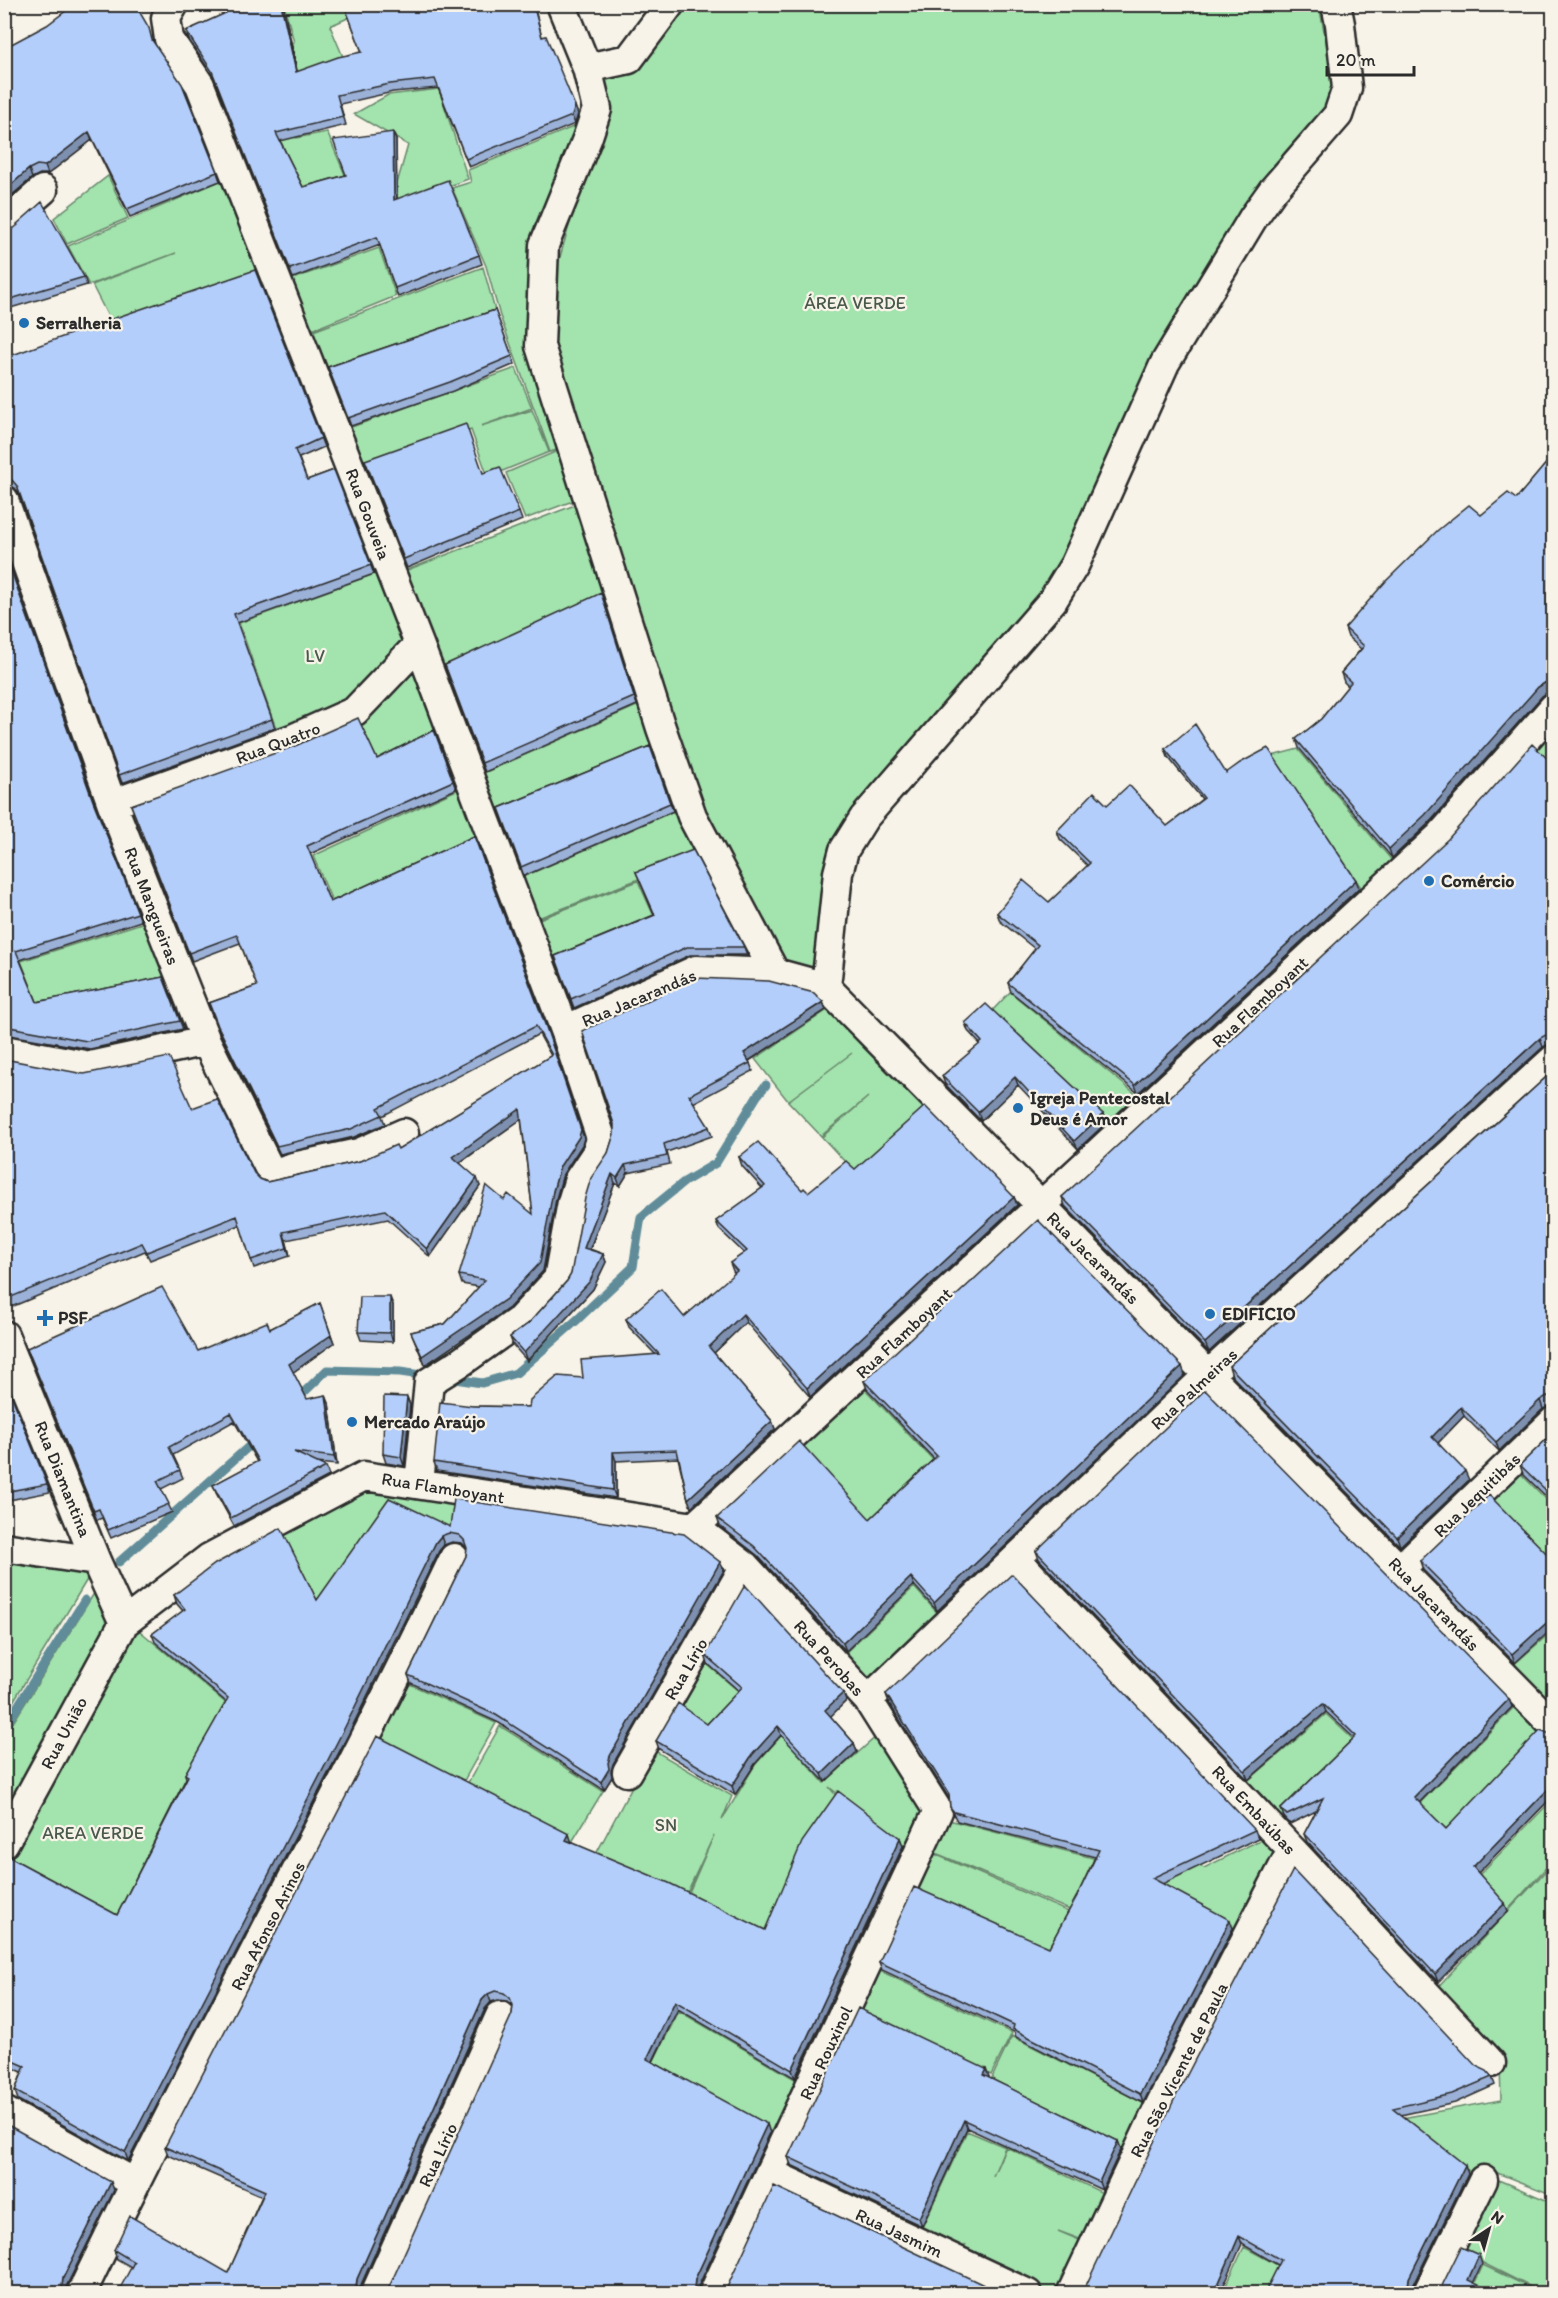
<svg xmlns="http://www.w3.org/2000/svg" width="1558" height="2298" font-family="Itim,sans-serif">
<rect width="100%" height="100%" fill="#f7f3e8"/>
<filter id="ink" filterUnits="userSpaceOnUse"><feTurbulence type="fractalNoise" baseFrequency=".0167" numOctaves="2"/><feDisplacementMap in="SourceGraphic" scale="12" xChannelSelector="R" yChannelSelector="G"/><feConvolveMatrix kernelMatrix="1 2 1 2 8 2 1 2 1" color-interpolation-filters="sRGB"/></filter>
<g filter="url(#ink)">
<path fill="#a3e3ad" stroke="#67876c" stroke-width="1.5" d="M284 5H377L330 26 344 59 280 84 264 53 294 42Z
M683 5H1319L1335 88 1063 569 973 678 895 759 837 852 820 979 778 962 707 832 555 348 558 264 583 177 597 76Z
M439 89 468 179 390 208 408 145 354 114 388 95Z
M284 114 296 138 327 132 348 182 295 195 292 166 271 120Z
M590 120 530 242 529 342 560 449 550 452 500 316 486 266 452 188 471 182 468 170Z
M108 176 128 218 67 244 54 218Z
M227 178 265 275 113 326 92 285 176 253 89 285 68 246Z
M379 248 396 296 307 332 287 281Z
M483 267 496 314 325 376 308 333Z
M516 368 532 408 481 426 532 410 549 452 488 477 471 430 361 468 346 429Z
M562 449 578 499 525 519 506 473Z
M580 503 609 596 442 673 402 572Z
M380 572 407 642 350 703 278 734 239 623Z
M416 662 443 734 381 767 359 721Z
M646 702 659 751 495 817 479 775Z
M1553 722V769L1532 747Z
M1298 749 1395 864 1364 892 1272 756Z
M463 787 482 840 334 906 313 856Z
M679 809 701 855 533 920 518 879Z
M638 881 657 923 551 967 534 921Z
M148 921 172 982 40 1009 21 961Z
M1010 992 1142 1099 1112 1126 990 1013Z
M832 1007 932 1109 858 1176 822 1137 868 1097 821 1136 788 1101 852 1053 788 1101 755 1059Z
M863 1387 938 1465 873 1526 799 1444Z
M1517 1470 1553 1506V1564L1488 1497Z
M367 1486 455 1501 451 1545 466 1548 463 1556 434 1542 320 1606 282 1531Z
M5 1559 91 1573 5 1715Z
M98 1587 112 1622 9 1812 5 1809 4 1737Z
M914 1587 941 1617 868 1687 841 1657Z
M134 1626 228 1705 119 1922 6 1861Z
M1552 1631 1554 1633 1553 1712 1510 1668Z
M702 1660 744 1696 709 1731 675 1707Z
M403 1681 496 1723 461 1786 375 1740Z
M1518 1703 1546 1733 1446 1838 1418 1805Z
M1326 1714 1358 1744 1278 1821 1243 1785Z
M500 1726 603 1791 572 1842 465 1788Z
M782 1735 824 1783 878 1735 927 1812 909 1850 829 1787 839 1799 766 1936 687 1897 714 1835 685 1897 595 1856 652 1749 732 1796 722 1820 755 1765Z
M1553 1799V1860L1508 1910 1479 1875Z
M945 1819 1093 1858 1096 1868 1072 1911 931 1851Z
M1110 1830 1204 1868 1266 1837 1280 1852 1239 1931 1098 1856Z
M930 1852 1071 1913 1049 1952 911 1892Z
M1553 1863V2195L1495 2172 1476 2177 1402 2118 1501 2100 1500 2065 1433 1992Z
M876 1969 1012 2033 991 2075 856 2012Z
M679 2011 800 2082 775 2134 651 2066Z
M1012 2036 1149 2106 1127 2152 989 2084Z
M967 2131 1005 2147 993 2176 1006 2147 1107 2195 1085 2241 1058 2231 1084 2242 1060 2293H1052L963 2252 966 2244 962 2252 920 2232Z
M1489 2176 1553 2203V2293H1543L1453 2248Z
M1244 2247 1281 2267 1268 2293 1222 2294Z
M1483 2265 1541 2293H1485L1473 2287Z"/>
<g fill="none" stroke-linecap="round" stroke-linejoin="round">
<path stroke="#608c99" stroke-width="9" d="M448 1378 482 1383 516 1373 578 1319 633 1267 641 1217 684 1182 716 1163 757 1096 766 1085
M296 1400 327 1370 400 1372 428 1376
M119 1562 256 1440
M4 1728 85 1600"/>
<defs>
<path id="minor" d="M174 4 166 18 169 39 200 85 419 644 565 1030 601 1138 597 1152 579 1179 572 1202 558 1279 520 1320 461 1362 429 1382 419 1484
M561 4 587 68 597 109 587 139 544 245 540 346 661 728 692 816 775 973
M587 68 629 59 670 4
M4 224 43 190
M4 500 112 804 206 1041 272 1174 293 1167 359 1153 404 1133
M112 804 292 739 355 711 419 644
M826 987 838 873 844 850 864 818 1053 600 1075 564 1165 363 1253 218 1273 190 1338 115 1347 88 1340 24 1336 4
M565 1030 696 970 775 973 826 987 1554 1726
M4 1050 90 1066 206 1041
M4 1335 96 1561 124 1623
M694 1527 745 1566 868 1700 938 1811 713 2294
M4 1547 96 1561
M1016 1559 1292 1850 1491 2063
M1400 1569 1554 1421
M868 1700 1208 1375 1554 1059
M627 1772 745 1566
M4 1843 124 1623 209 1558 364 1476 694 1527 1440 836 1554 707
M4 2111 135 2183
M770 2173 1028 2294
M81 2294C200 2046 336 1806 454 1558
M375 2294 500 2016
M1071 2294 1161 2103 1292 1850
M1427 2294 1483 2180"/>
</defs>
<use href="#minor" stroke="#2b2b2b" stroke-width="33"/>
<use href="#minor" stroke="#f7f3e8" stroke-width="28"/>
</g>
<path fill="#9bb1d8" stroke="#2b2b2b" stroke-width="1.5" d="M218 4H283L297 72 362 52 344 4H534L542 37 578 114 575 124 469 167 438 88 393 92 340 104 346 125 280 141 303 187 346 175 393 132 396 140 397 199 479 255 482 264 398 297 380 245 293 278 215 79 189 40 186 31 224 14Z
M153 42 217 172 220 181 130 217 92 140 48 174H40L32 178 4 202V48Z
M17 224 84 277 87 285 4 310V236L18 226Z
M255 270 324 447 299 458 307 480 334 470 374 574 237 623 275 728 122 783 19 494 15 488 9 485 4 473Z
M495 310 515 364 453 391 351 426 328 367Z
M1554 454V691H1549L1542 696 1428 824 1392 858 1299 748 1296 739 1321 719 1348 686 1344 682 1341 673 1361 649 1348 637 1345 628 1481 515 1516 499Z
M365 460 483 473 519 512 522 520 407 568Z
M4 551 94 803 141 921 20 960 37 1002 163 977 183 1029 90 1049 4 1034Z
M604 601 637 705 485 772 445 665Z
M434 730 456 789 310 854 330 902 474 836 549 1036 584 1138 582 1145 563 1174 556 1199 543 1271 509 1308 425 1365 411 1332 445 1324 479 1287 462 1284 459 1275 504 1200 533 1214 521 1119 460 1163 480 1186 430 1257 388 1219 286 1240 290 1256 254 1268 240 1225 150 1260 145 1251 4 1310V1059L192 1108 260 1179 267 1182 360 1161 398 1149 551 1056 539 1034 382 1116 385 1124 354 1137 280 1154 221 1034 209 1003 257 986 240 943 192 961 131 805 377 759Z
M650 746 673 811 524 876 499 808Z
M1165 749 1226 773 1359 888 1138 1093 1011 992 1008 983 1035 949 1000 921 997 913 1049 902 1088 866 1060 839 1057 831 1107 805 1167 826 1202 799 1168 757Z
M1554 765V1043H1551L1543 1047 1209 1352 1065 1206 1062 1197Z
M636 872 744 947 747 955H690L574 1008 555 956 654 915Z
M823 1002 826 1010 749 1061 753 1071 693 1103 709 1127 712 1136 667 1152 670 1164 628 1173 620 1186 615 1183 590 1249 603 1254 606 1262 593 1289 527 1361 513 1345 510 1337 529 1323 567 1281 571 1274 614 1134Z
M965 1023 1103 1114 1106 1123 1078 1149 1018 1085 981 1121 945 1084 942 1076 980 1044 968 1031Z
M1554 1070V1405H1551L1543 1409 1499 1451 1464 1416 1438 1443 1469 1480 1400 1546 1232 1376 1229 1366Z
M739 1157 802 1190 808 1192 855 1169 1014 1197 1017 1205 810 1397 746 1322 714 1353 772 1421 775 1429 691 1507 688 1499 678 1458 616 1461V1498L437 1471 434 1462 473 1406 529 1407 655 1354 629 1327 626 1319 684 1317 735 1274 733 1271 730 1263 744 1253 719 1229 716 1221 762 1188 742 1166Z
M320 1303 334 1343 293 1372 307 1399 329 1403 337 1465 316 1463 326 1467 329 1476 234 1526 216 1493 213 1485 257 1462 234 1421 173 1455 183 1478 161 1489 172 1512 111 1538 102 1518 97 1520 30 1356 198 1351 270 1329Z
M393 1305V1342L361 1340 358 1332Z
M1185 1375 937 1611 914 1585 846 1651 757 1555 720 1526 717 1518 870 1519 934 1459 867 1389 864 1381Z
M4 1394 47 1484 50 1492 4 1501Z
M407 1397 410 1405 404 1466 386 1463 383 1454Z
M1554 1432V1504L1523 1474 1520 1465Z
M450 1527 724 1570 613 1764 611 1771 612 1777 604 1790 499 1723 411 1683 408 1675 466 1556 467 1548 462 1543 452 1542 444 1545 439 1551 348 1735 128 2161 18 2100 15 2091 22 2072 4 2064V1854L117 1915 186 1778 185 1774 226 1702 155 1642 152 1634 183 1611 177 1604 174 1595 317 1600Z
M1036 1551 1509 1699 1512 1707 1419 1803 1446 1829 1554 1735V1795L1478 1873 1508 1911 1438 1982 1307 1842 1304 1834 1316 1811 1290 1824 1284 1817 1281 1809 1354 1738 1326 1712 1248 1780 1039 1559Z
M1420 1561H1554L1515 1663 1423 1570Z
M705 1655 843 1693 846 1701 830 1716 854 1743 857 1752 825 1782 781 1735 755 1764 735 1795 659 1749 656 1741 707 1724 739 1691 708 1664Z
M886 1694 1255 1830 1258 1838 1162 1884 1233 1928 1143 2103 1016 2037 1014 2032 882 1970 879 1962 1049 1947 1077 1896 1095 1857 957 1821 950 1807 949 1798 889 1703Z
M900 1838 903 1846 795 2078 678 2009 653 2062 770 2133 698 2287 512 2014 513 2006 507 2001 498 2000 491 2002 485 2009 360 2287 131 2267 117 2259 114 2250 228 2273 262 2196 168 2155 165 2147 571 1842 765 1930Z
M1476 2066 1492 2077 1495 2085 1455 2103 1401 2115 1468 2173 1412 2287 1278 2265 1242 2244 1173 2102Z
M989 2077V2078L1118 2141 1121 2149 1102 2190 967 2128 922 2226 791 2165 788 2157Z"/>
<path fill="#7e90b0" stroke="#2b2b2b" stroke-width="1.5" d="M281 4H283L299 80 296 72Z
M575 106 578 114 575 124 572 116Z
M89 132 92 140 48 174 45 166Z
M393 132 396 140 397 208 394 200Z
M29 169 32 178 4 202V191Z
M1546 682 1549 691 1542 696 1428 824 1392 858 1389 849 1538 687Z
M1356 880 1359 888 1138 1093 1135 1085Z
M823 1002 826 1010 747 1062 744 1053Z
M546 1027 584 1138 582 1145 563 1174 556 1199 543 1271 509 1308 425 1365 422 1356 506 1299 553 1191 560 1166 579 1137Z
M1540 1038 1543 1047 1209 1352 1205 1343Z
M1015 1077 1018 1085 981 1121 978 1112Z
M520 1109 523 1118 456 1165 453 1157Z
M1103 1114 1106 1123 1078 1149 1074 1141Z
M625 1165 628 1173 620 1186 617 1178Z
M612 1174 615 1183 587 1256 584 1248Z
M477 1178 480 1186 430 1257 427 1249Z
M1014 1197 1017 1205 810 1397 807 1388Z
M283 1232 286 1240 290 1256 287 1248Z
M603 1254 606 1262 593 1289 527 1361 524 1353Z
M390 1297 393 1305V1342L390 1333Z
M743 1314 746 1322 712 1355 709 1347Z
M331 1335 334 1343 292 1373 289 1364Z
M1182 1366 1185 1375 937 1611 934 1603Z
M326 1395 329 1403 337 1465 334 1457Z
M407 1397 410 1405 404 1466 401 1457Z
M1540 1400 1543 1409 1499 1451 1496 1442Z
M1461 1407 1464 1416 1435 1446 1432 1437Z
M772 1421 775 1429 691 1507 688 1499Z
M613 1452 616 1461V1498L613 1490Z
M1465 1471 1469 1480 1400 1546 1397 1537Z
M441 1536 444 1545 439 1551 348 1735 128 2161 125 2152 436 1542Z
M720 1562 724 1570 613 1764 611 1771 612 1777 604 1790 601 1782 610 1756Z
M911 1577 914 1585 846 1651 843 1643Z
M1554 1616V1627L1515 1663 1512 1654Z
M843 1693 846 1701 828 1719 825 1710Z
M1509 1699 1512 1707 1417 1805 1414 1797Z
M1323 1704 1326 1712 1248 1780 1245 1771Z
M778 1726 781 1735 755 1764 735 1795 732 1786 752 1755Z
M854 1743 857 1752 825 1782 822 1774Z
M1554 1783V1795L1476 1875 1473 1867Z
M569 1834 572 1843 566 1840Z
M900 1838 903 1846 795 2078 792 2070Z
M1505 1903 1508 1911 1438 1982 1435 1974Z
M1230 1920 1233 1928 1143 2103 1140 2094Z
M488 1994 491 2002 485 2009 360 2287 359 2294H358L356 2287 357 2279 482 2000Z
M675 2001 678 2009 650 2067 647 2059Z
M986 2069 989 2077 986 2084 983 2075Z
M964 2120 967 2128 922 2226 919 2218Z
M767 2124 770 2133 698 2287 697 2294H696L694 2288 695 2279Z
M1118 2141 1121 2149 1102 2190 1099 2182Z
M1465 2165 1468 2173 1412 2287 1411 2294H1410L1408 2287 1409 2278Z
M111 2182 114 2190 66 2287 65 2294H63L62 2286 63 2278Z
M1239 2236 1242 2244 1220 2294H1214Z
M1479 2255 1482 2264 1471 2288 1468 2280Z"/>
<path fill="#b4cefb" stroke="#2b2b2b" stroke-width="1.5" d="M75 4H135L149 28 152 40 182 84 217 172 127 209 89 132 45 166 37 165 29 169 4 191V48L47 25Z
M220 4H281L296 72 338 57 362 52 344 4H533L542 37 546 36 575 106 572 116 466 159 435 79 390 84 337 95 343 117 276 133 303 187 346 175 333 140 393 132 394 200 448 180 479 255 395 288 377 237 290 269 212 71 186 31 226 13Z
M42 202 84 277 4 301V236L18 225 17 224Z
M255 270 321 438 295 450 307 480 334 470 371 565 234 614 272 719 119 775 17 486 12 480 6 476 4 473V358L112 319Z
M495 310 512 356 450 382 348 418 328 367Z
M466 424 483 473 500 467 519 512 404 559 365 460Z
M1554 454V682H1546L1538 687 1425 815 1389 849 1296 739 1321 719 1351 682 1341 673 1364 646 1345 628 1386 581 1438 530 1469 505 1481 515 1508 493 1516 499Z
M4 551 93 801 138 913 16 951 37 1002 163 977 180 1021 87 1041 4 1026Z
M601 593 634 697 482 763 445 665Z
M358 718 377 759 434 730 453 781 307 846 330 902 474 836 546 1027 581 1130 579 1137 560 1166 553 1191 540 1263 506 1299 422 1356 411 1332 445 1324 485 1280 459 1275 486 1185 504 1200 508 1194 533 1214 520 1109 453 1157 477 1178 427 1249 385 1210 283 1232 287 1248 251 1260 237 1216 147 1252 142 1243 4 1300V1059L84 1074 169 1057 192 1108 217 1099 254 1173 260 1179 267 1182 360 1161 396 1145 398 1149 552 1055 536 1026 378 1108 382 1115 351 1129 277 1146 218 1026 209 1003 257 986 237 935 189 953 131 805 295 746Z
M1195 724 1226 773 1240 763 1268 748 1356 880 1135 1085 1008 983 1038 945 997 913 1023 880 1049 902 1090 863 1057 831 1094 792 1107 805 1129 785 1167 826 1204 798 1165 749Z
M1532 744 1554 765V1034H1548L1540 1038 1205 1343 1062 1197 1448 839Z
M650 746 670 803 521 867 499 808Z
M693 850 744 947H687L571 999 555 956 655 915 636 872Z
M696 978 769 981 814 993 823 1002 744 1053 750 1063 689 1095 709 1127 664 1144 667 1156 625 1165 617 1178 612 1174 584 1248 603 1254 590 1281 524 1353 510 1337 529 1323 567 1281 571 1274 585 1198 591 1178 608 1153 614 1134V1124L582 1031Z
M986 1004 1103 1114 1074 1141 1015 1077 978 1112 942 1076 982 1042 965 1023Z
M1554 1070V1396H1547L1540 1400 1496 1442 1461 1407 1432 1437 1465 1471 1397 1537 1229 1366Z
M925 1106 1014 1197 807 1388 743 1314 709 1347 772 1421 688 1499 677 1450 613 1452V1490L434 1462 440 1402 473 1406 529 1407 530 1400 558 1376 583 1378 581 1360 659 1354 626 1319 661 1289 684 1317 737 1271 730 1263 747 1251 716 1221 765 1186 739 1157 758 1142 802 1190 804 1188 808 1192 846 1161 855 1169Z
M1038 1220 1182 1366 934 1603 911 1577 843 1643 754 1546 717 1518 799 1441 870 1519 937 1456 864 1381Z
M162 1287 198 1351 267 1322 270 1329 320 1303 331 1335 289 1364 307 1399 326 1395 334 1457 294 1452 326 1467 231 1518 213 1485 258 1461 231 1413 169 1447 180 1470 157 1481 169 1504 108 1530 99 1509 94 1511 27 1348Z
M360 1297H390V1333L358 1332Z
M1205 1390 1509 1699 1414 1797 1446 1829 1540 1730 1554 1735V1783L1473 1867 1505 1903 1435 1974 1304 1834 1323 1798 1287 1815 1281 1809 1356 1736 1323 1704 1245 1771 1036 1551Z
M10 1392 47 1484 4 1492V1394Z
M384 1396 407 1397 401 1457 383 1454Z
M1554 1432V1498L1520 1465Z
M1489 1495 1554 1561V1616L1512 1654 1420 1561Z
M389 1498 450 1527 454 1499 684 1534 720 1562 610 1756 608 1763 609 1769 601 1782 496 1715 408 1675 466 1556 467 1548 464 1540 459 1535 449 1533 441 1536 436 1542 345 1727 125 2152 15 2091 25 2066 4 2057V1934L5 1933 4 1932V1854L117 1915 188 1776 185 1774 228 1698 152 1634 185 1609 174 1595 215 1564 281 1528 317 1600Z
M1012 1574 1255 1830 1152 1878 1230 1920 1140 2094 1013 2029 1014 2025 879 1962 914 1887 1049 1947 1077 1896 1099 1850 954 1812 950 1807 949 1794 886 1694Z
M745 1585 843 1693 825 1710 854 1743 822 1774 778 1726 752 1755 732 1786 656 1741 678 1703 707 1724 742 1687 705 1655Z
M377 1736 569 1834 566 1840 669 1883 765 1930 802 1842 838 1791 900 1838 792 2070 675 2001 647 2059 767 2124 695 2279 694 2288 696 2294H386L512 2014 513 2005 510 1998 504 1993 495 1991 488 1994 482 2000 357 2279 356 2287 358 2294H117L134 2262 114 2250 130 2216 228 2273 265 2191 165 2147Z
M1293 1870 1476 2066 1487 2071 1492 2077 1452 2094 1393 2108 1465 2165 1409 2278 1408 2287 1410 2294H1264L1281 2260 1239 2236 1214 2294H1082L1173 2102Z
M858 2008 986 2069 983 2075 1118 2141 1099 2182 964 2120 919 2218 788 2157Z
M4 2123 111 2182 63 2278 62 2286 63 2294H4Z
M774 2186 1003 2294H724Z
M1461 2247 1479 2255 1468 2280 1489 2290 1488 2294H1438Z"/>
</g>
<g fill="#1f6fb2" stroke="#f7f3e8" stroke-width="2">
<circle cx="24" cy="323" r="6"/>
<circle cx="1429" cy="881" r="6"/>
<circle cx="1018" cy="1108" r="6"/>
<circle cx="1210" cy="1314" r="6"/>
<path d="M42 1309h6v6h6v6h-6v6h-6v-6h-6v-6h6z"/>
<circle cx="352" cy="1422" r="6"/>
</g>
<g text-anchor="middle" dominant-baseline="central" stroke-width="4.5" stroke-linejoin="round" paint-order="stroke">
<g font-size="18" fill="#49594c" stroke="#f7f3e8">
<text x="855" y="303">ÁREA VERDE</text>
<text x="315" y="656">LV</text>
<text x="666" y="1825">SN</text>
<text x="93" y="1833">AREA VERDE</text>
</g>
<g font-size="18" font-weight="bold" fill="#2b2b2b" stroke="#f7f3e8" text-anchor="start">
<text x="36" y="323">Serralheria</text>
<text x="1441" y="881">Comércio</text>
<text x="1030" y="1098">Igreja Pentecostal<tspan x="1030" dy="21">Deus é Amor</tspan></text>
<text x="1222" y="1314">EDIFICIO</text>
<text x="58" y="1318">PSF</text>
<text x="364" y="1422">Mercado Araújo</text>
</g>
<g font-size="18" fill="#2b2b2b" stroke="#f7f3e8">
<text transform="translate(368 514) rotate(69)">Rua Gouveia</text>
<text transform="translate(278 743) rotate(-21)">Rua Quatro</text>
<text transform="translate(152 906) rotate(69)">Rua Mangueiras</text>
<text transform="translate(639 998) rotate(-23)">Rua Jacarandás</text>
<text transform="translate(1260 1002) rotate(-43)">Rua Flamboyant</text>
<text transform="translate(1093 1258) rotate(45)">Rua Jacarandás</text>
<text transform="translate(904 1333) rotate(-43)">Rua Flamboyant</text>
<text transform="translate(1194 1389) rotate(-43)">Rua Palmeiras</text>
<text transform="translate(63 1479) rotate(68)">Rua Diamantina</text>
<text transform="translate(443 1488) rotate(9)">Rua Flamboyant</text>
<text transform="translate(1477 1495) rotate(-44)">Rua Jequitibás</text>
<text transform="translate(1434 1604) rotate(46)">Rua Jacarandás</text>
<text transform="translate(829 1658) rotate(48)">Rua Perobas</text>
<text transform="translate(686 1669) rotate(-60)">Rua Lírio</text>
<text transform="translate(64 1733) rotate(-62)">Rua União</text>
<text transform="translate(1254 1810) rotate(47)">Rua Embaúbas</text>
<text transform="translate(268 1926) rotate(-63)">Rua Afonso Arinos</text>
<text transform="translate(826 2053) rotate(-65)">Rua Rouxinol</text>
<text transform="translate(1179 2070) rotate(-63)">Rua São Vicente de Paula</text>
<text transform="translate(438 2155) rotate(-65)">Rua Lírio</text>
<text transform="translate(899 2233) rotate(25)">Rua Jasmim</text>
</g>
</g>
<rect width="1558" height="2298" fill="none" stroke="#f7f3e8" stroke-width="24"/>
<rect x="12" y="12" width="1534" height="2274" fill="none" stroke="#2b2b2b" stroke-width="2" filter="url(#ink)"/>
<g transform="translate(1489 2229) rotate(36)" stroke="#f7f3e8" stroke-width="4.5" paint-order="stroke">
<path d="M0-4.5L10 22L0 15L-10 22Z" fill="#2b2b2b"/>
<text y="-9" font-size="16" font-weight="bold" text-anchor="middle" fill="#2b2b2b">N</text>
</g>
<path d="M1327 66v9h87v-9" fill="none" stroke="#2b2b2b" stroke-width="3"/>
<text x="1336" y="66" font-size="18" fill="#2b2b2b" stroke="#f7f3e8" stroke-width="4.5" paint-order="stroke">20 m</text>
</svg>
